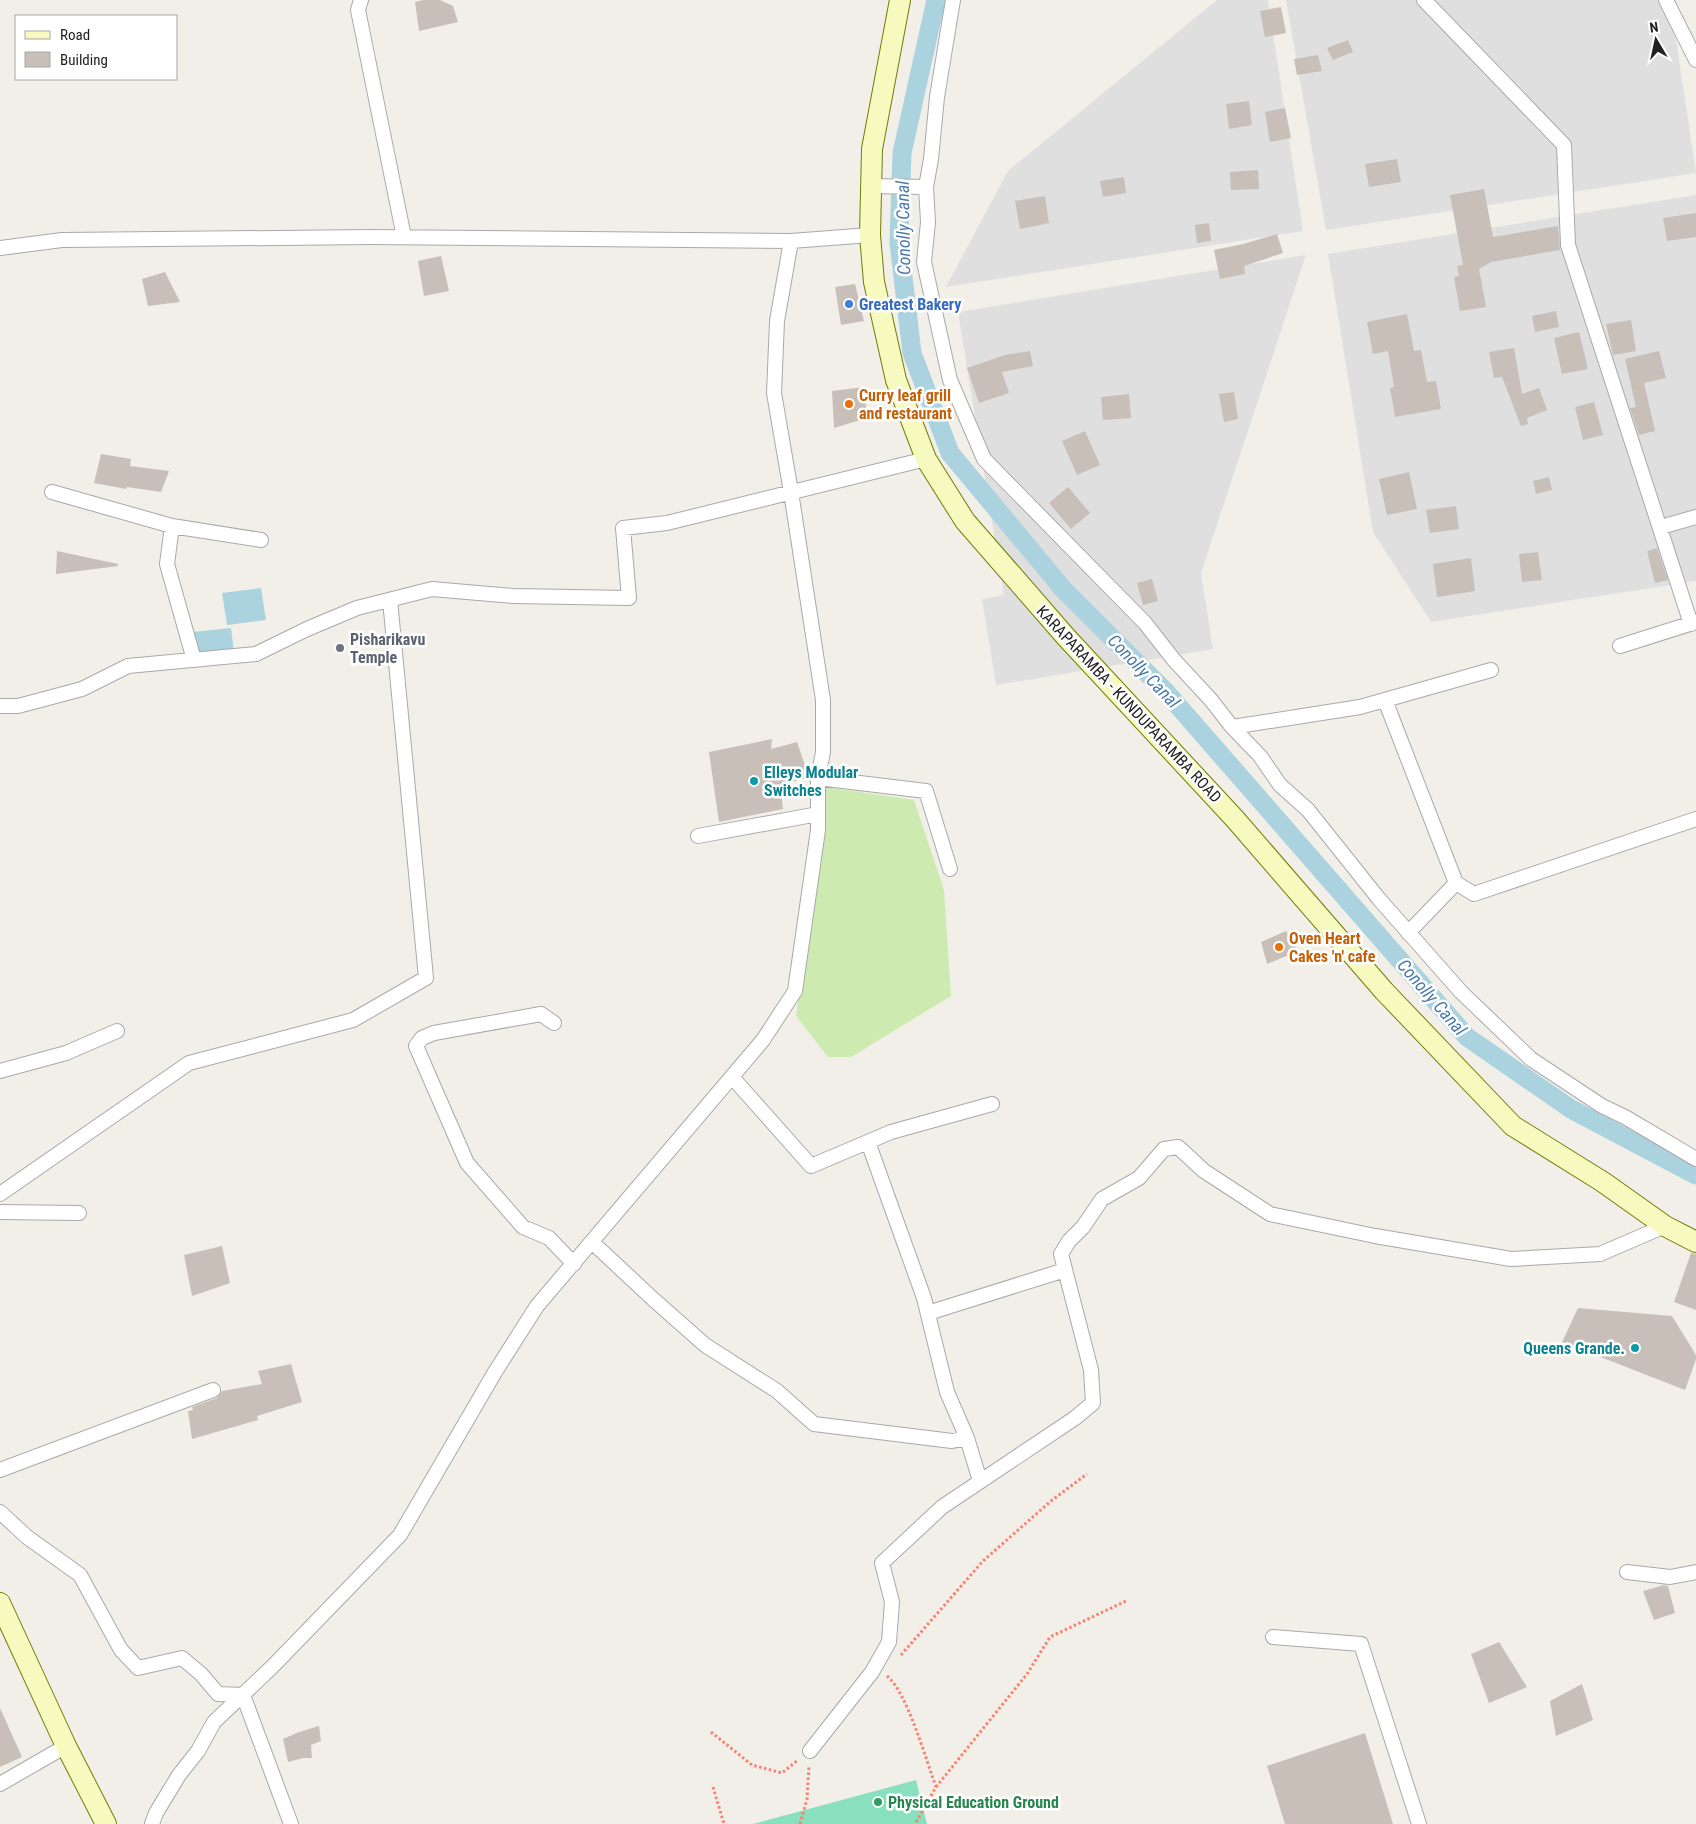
<svg xmlns="http://www.w3.org/2000/svg" width="1696" height="1824" font-family="'Roboto Condensed',sans-serif">
<rect width="100%" height="100%" fill="#f2efe9"/>
<path fill="#e0dfdf" d="M1217 0H1268L1303 231 946 287 1008 171Z
M1286 0H1670L1696 173 1326 230Z
M1696 195V581L1431 622 1373 532 1328 254Z
M1306 255 1201 573 1213 649 996 685 982 599 1004 595 958 312Z"/>
<path fill="#cdebb0" d="M826 787 914 800 944 890 951 996 851 1057H828L796 1016Z"/>
<path fill="#88e0be" d="M916 1780 927 1824H753Z"/>
<path fill="#aad3df" d="M261 588 266 620 227 625 222 593Z
M231 628 234 652 198 657 193 632Z"/>
<g fill="none" stroke-linecap="round" stroke-linejoin="round">
<path stroke="#aad3df" stroke-width="19" d="M936 0 902 153 899 243 912 353 950 453 1063 589 1166 692 1467 1037 1571 1109 1696 1175"/>
</g>
<path fill="#c7bfb8" d="M424 0H440L453 6 458 22 419 31 415 2Z
M1281 7 1286 33 1265 37 1260 11Z
M1348 40 1353 52 1333 60 1327 48Z
M1318 55 1322 71 1297 75 1294 59Z
M1249 101 1252 125 1229 129 1226 104Z
M1285 108 1291 138 1270 142 1265 112Z
M1397 159 1401 182 1369 187 1365 164Z
M1258 170 1259 189 1231 190 1230 172Z
M1124 177 1126 193 1103 197 1100 181Z
M1484 189 1493 237 1558 226 1560 250 1491 262 1479 269 1486 307 1460 311 1454 277 1459 276 1457 266 1463 265 1450 195Z
M1045 196 1049 223 1020 229 1015 201Z
M1696 213V237L1667 241 1663 218Z
M1209 223 1211 241 1197 243 1195 225Z
M1277 234 1283 253 1244 266 1245 274 1220 279 1214 250 1243 244Z
M441 256 449 291 424 296 418 261Z
M165 272 180 302 148 306 142 279Z
M855 284 864 321 841 325 835 287Z
M1556 311 1559 327 1535 332 1532 316Z
M1407 314 1414 351 1421 350 1427 382 1436 381 1441 409 1395 417 1390 388 1394 387 1388 351 1373 354 1367 322Z
M1631 320 1636 351 1613 355 1606 324Z
M1579 332 1588 369 1562 374 1554 338Z
M1514 348 1522 394 1539 388 1547 410 1527 418 1528 424 1521 426 1502 377 1494 378 1489 352Z
M1030 351 1033 366 1002 372 1009 393 979 403 967 368 1005 355Z
M1659 351 1666 378 1644 383 1655 431 1639 435 1630 408 1636 407 1625 359Z
M864 387 867 418 834 428 832 391Z
M1234 392 1238 419 1224 422 1219 394Z
M1129 394 1131 418 1103 420 1101 397Z
M1594 402 1603 435 1583 440 1575 407Z
M1085 431 1100 465 1077 475 1062 441Z
M101 454 131 459 130 466 169 471 161 492 127 487 126 489 94 483Z
M1409 472 1417 509 1387 515 1379 479Z
M1549 477 1552 490 1536 494 1533 481Z
M1068 487 1090 513 1071 529 1049 503Z
M1456 506 1459 529 1430 533 1426 510Z
M1657 548 1668 580 1655 583 1647 551Z
M57 551 118 564V566L56 574Z
M1538 552 1542 580 1522 582 1519 554Z
M1471 558 1475 591 1437 597 1433 564Z
M1152 579 1158 601 1143 605 1137 583Z
M772 739 771 749 797 742 809 777 780 785 783 809 719 822 709 752Z
M1286 931 1298 951 1267 964 1261 942Z
M222 1246 230 1283 192 1296 184 1255Z
M1691 1253 1696 1254V1310L1674 1302Z
M1578 1308 1672 1316 1696 1355V1359L1685 1390 1562 1342Z
M291 1364 302 1402 257 1416 258 1420 192 1439 188 1411 193 1410 192 1407 217 1398 222 1391 262 1384 258 1371Z
M1664 1585 1668 1586 1675 1613 1654 1620 1643 1591Z
M1499 1642 1527 1687 1489 1703 1471 1654Z
M1582 1684 1593 1720 1556 1736 1550 1701Z
M0 1708 22 1757 0 1767Z
M319 1726 321 1741 311 1745 312 1758H303L288 1762 283 1739 299 1732Z
M1365 1733 1393 1824H1285L1267 1766Z"/>
<g fill="none" stroke-linecap="round" stroke-linejoin="round">
<defs>
<path id="street" d="M361 0 358 10 404 237
M953 0 937 97 931 159 926 187 928 222 924 262 950 380 984 459 1145 623 1174 660 1211 700 1232 727 1260 756 1280 785 1308 810 1379 899 1461 992 1531 1059 1602 1106 1625 1117 1696 1159
M1424 0 1564 145 1568 245 1691 624
M1666 0 1696 60
M871 186 926 187
M0 248 62 240 371 237 791 241 870 235
M52 492 172 526 261 540
M172 526 167 564 194 660
M1661 527 1696 517
M1620 646 1696 622
M1385 700 1456 883
M0 706H18L82 689 128 666 256 654 307 629 357 608 432 589 513 596 629 598 623 528 667 523 926 459
M1232 727 1360 707 1491 670
M818 778 926 791 950 869
M698 836 818 814
M1408 933 1456 883 1474 894 1696 819
M554 1023 541 1014 434 1033 422 1038 416 1046 467 1163 523 1227 549 1238 574 1264
M0 1071 66 1053 117 1031
M732 1077 811 1166 891 1132 992 1104
M868 1142 924 1298 947 1392 967 1438 980 1481
M0 1194 189 1063 353 1020 426 978 390 600
M0 1212 79 1213
M592 1242 653 1299 705 1345 777 1391 814 1424 952 1441 967 1438
M928 1313 1065 1270
M0 1470 213 1390
M0 1512 27 1537 80 1575 121 1650 138 1668 182 1658 201 1674 218 1694 243 1695 291 1824
M1627 1572 1670 1577 1696 1572
M1273 1637 1361 1644 1419 1824
M810 1751 872 1672 889 1642 892 1602 882 1563 942 1507 1075 1418 1093 1403 1091 1370 1061 1254 1069 1241 1083 1227 1102 1199 1139 1178 1164 1149 1178 1147 1204 1171 1270 1214 1375 1236 1511 1259 1600 1254 1665 1226
M0 1784 66 1746
M152 1824 156 1813 179 1775 198 1751 214 1722 272 1667 400 1535 495 1372 537 1306 763 1040 795 991 818 830V778L823 752V700L791 492 774 393 777 321 791 241"/>
<path id="secondary" d="M900 0 872 149 870 235 874 282 896 380 926 459 965 521 1066 637 1235 819 1384 991 1513 1126 1603 1182 1665 1226 1696 1242
M0 1603 66 1746 106 1824"/>
</defs>
<use href="#street" stroke="#a9a9a9" stroke-width="16"/>
<use href="#secondary" stroke="#707d05" stroke-width="22"/>
<path stroke="#fa8072" stroke-width="3" stroke-dasharray="2.5 2.5" stroke-linecap="butt" d="M901 1655 983 1561 1051 1501 1087 1474
M887 1676C907 1692 926 1760 936 1787L915 1824
M711 1732 752 1765 782 1773 798 1760
M713 1787 724 1824
M936 1787 1027 1674 1050 1637 1126 1601
M800 1824 807 1799 809 1766"/>
<use href="#street" stroke="#fff" stroke-width="14"/>
<use href="#secondary" stroke="#f7fabf" stroke-width="20"/>
</g>
<circle fill="#3f7fe0" stroke="#fff" stroke-width="2" cx="849" cy="304" r="5"/>
<g fill="#e8710a" stroke="#fff" stroke-width="2">
<circle cx="849" cy="404" r="5"/>
<circle cx="1279" cy="947" r="5"/>
</g>
<circle fill="#6b7280" stroke="#fff" stroke-width="2" cx="340" cy="648" r="5"/>
<g fill="#0f9aa8" stroke="#fff" stroke-width="2">
<circle cx="754" cy="781" r="5"/>
<circle cx="1635" cy="1348" r="5"/>
</g>
<circle fill="#2e9e5b" stroke="#fff" stroke-width="2" cx="878" cy="1802" r="5"/>
<g text-anchor="middle" dominant-baseline="central" stroke-width="5" stroke-linejoin="round" paint-order="stroke">
<g font-size="16" font-weight="bold" fill="#366cbe" stroke="#fff" text-anchor="start">
<text x="859" y="304">Greatest Bakery</text>
</g>
<g font-size="16" font-weight="bold" fill="#c56008" stroke="#fff" text-anchor="start">
<text x="859" y="395">Curry leaf grill<tspan x="859" dy="18">and restaurant</tspan></text>
<text x="1289" y="938">Oven Heart<tspan x="1289" dy="18">Cakes 'n' cafe</tspan></text>
</g>
<g font-size="16" font-weight="bold" fill="#5b616d" stroke="#fff" text-anchor="start">
<text x="350" y="639">Pisharikavu<tspan x="350" dy="18">Temple</tspan></text>
</g>
<g font-size="16" fill="#222" stroke="#fff">
<text transform="translate(1129 704) rotate(47)">KARAPARAMBA - KUNDUPARAMBA ROAD</text>
</g>
<g font-size="16" font-weight="bold" fill="#0d838f" stroke="#fff" text-anchor="start">
<text x="764" y="772">Elleys Modular<tspan x="764" dy="18">Switches</tspan></text>
<text x="1625" y="1348" text-anchor="end">Queens Grande.</text>
</g>
<g font-size="16" font-weight="bold" fill="#27864d" stroke="#fff" text-anchor="start">
<text x="888" y="1802">Physical Education Ground</text>
</g>
<g font-size="18" font-style="italic" fill="#4a7aab" stroke="#fff">
<text transform="translate(903 228) rotate(-91)">Conolly Canal</text>
<text transform="translate(1144 671) rotate(46)">Conolly Canal</text>
<text transform="translate(1432 997) rotate(49)">Conolly Canal</text>
</g>
</g>
<rect x="15" y="15" width="162" height="65" fill="#ffffff" stroke="#a7a7a7"/>
<rect x="25" y="31" width="25" height="8" fill="#f7fabf" stroke="#a7a7a7"/>
<text x="60" y="40" font-size="15" fill="#222222">Road</text>
<rect x="25" y="52" width="25" height="15" fill="#c7bfb8" stroke="#a7a7a7"/>
<text x="60" y="65" font-size="15" fill="#222222">Building</text>
<g transform="translate(1656 40) rotate(351)" stroke="#ffffff" stroke-width="4" paint-order="stroke">
<path d="M0-4L9 19L0 12L-9 19Z" fill="#222222"/>
<text y="-8" font-size="14" font-weight="bold" text-anchor="middle" fill="#222222">N</text>
</g>
</svg>
